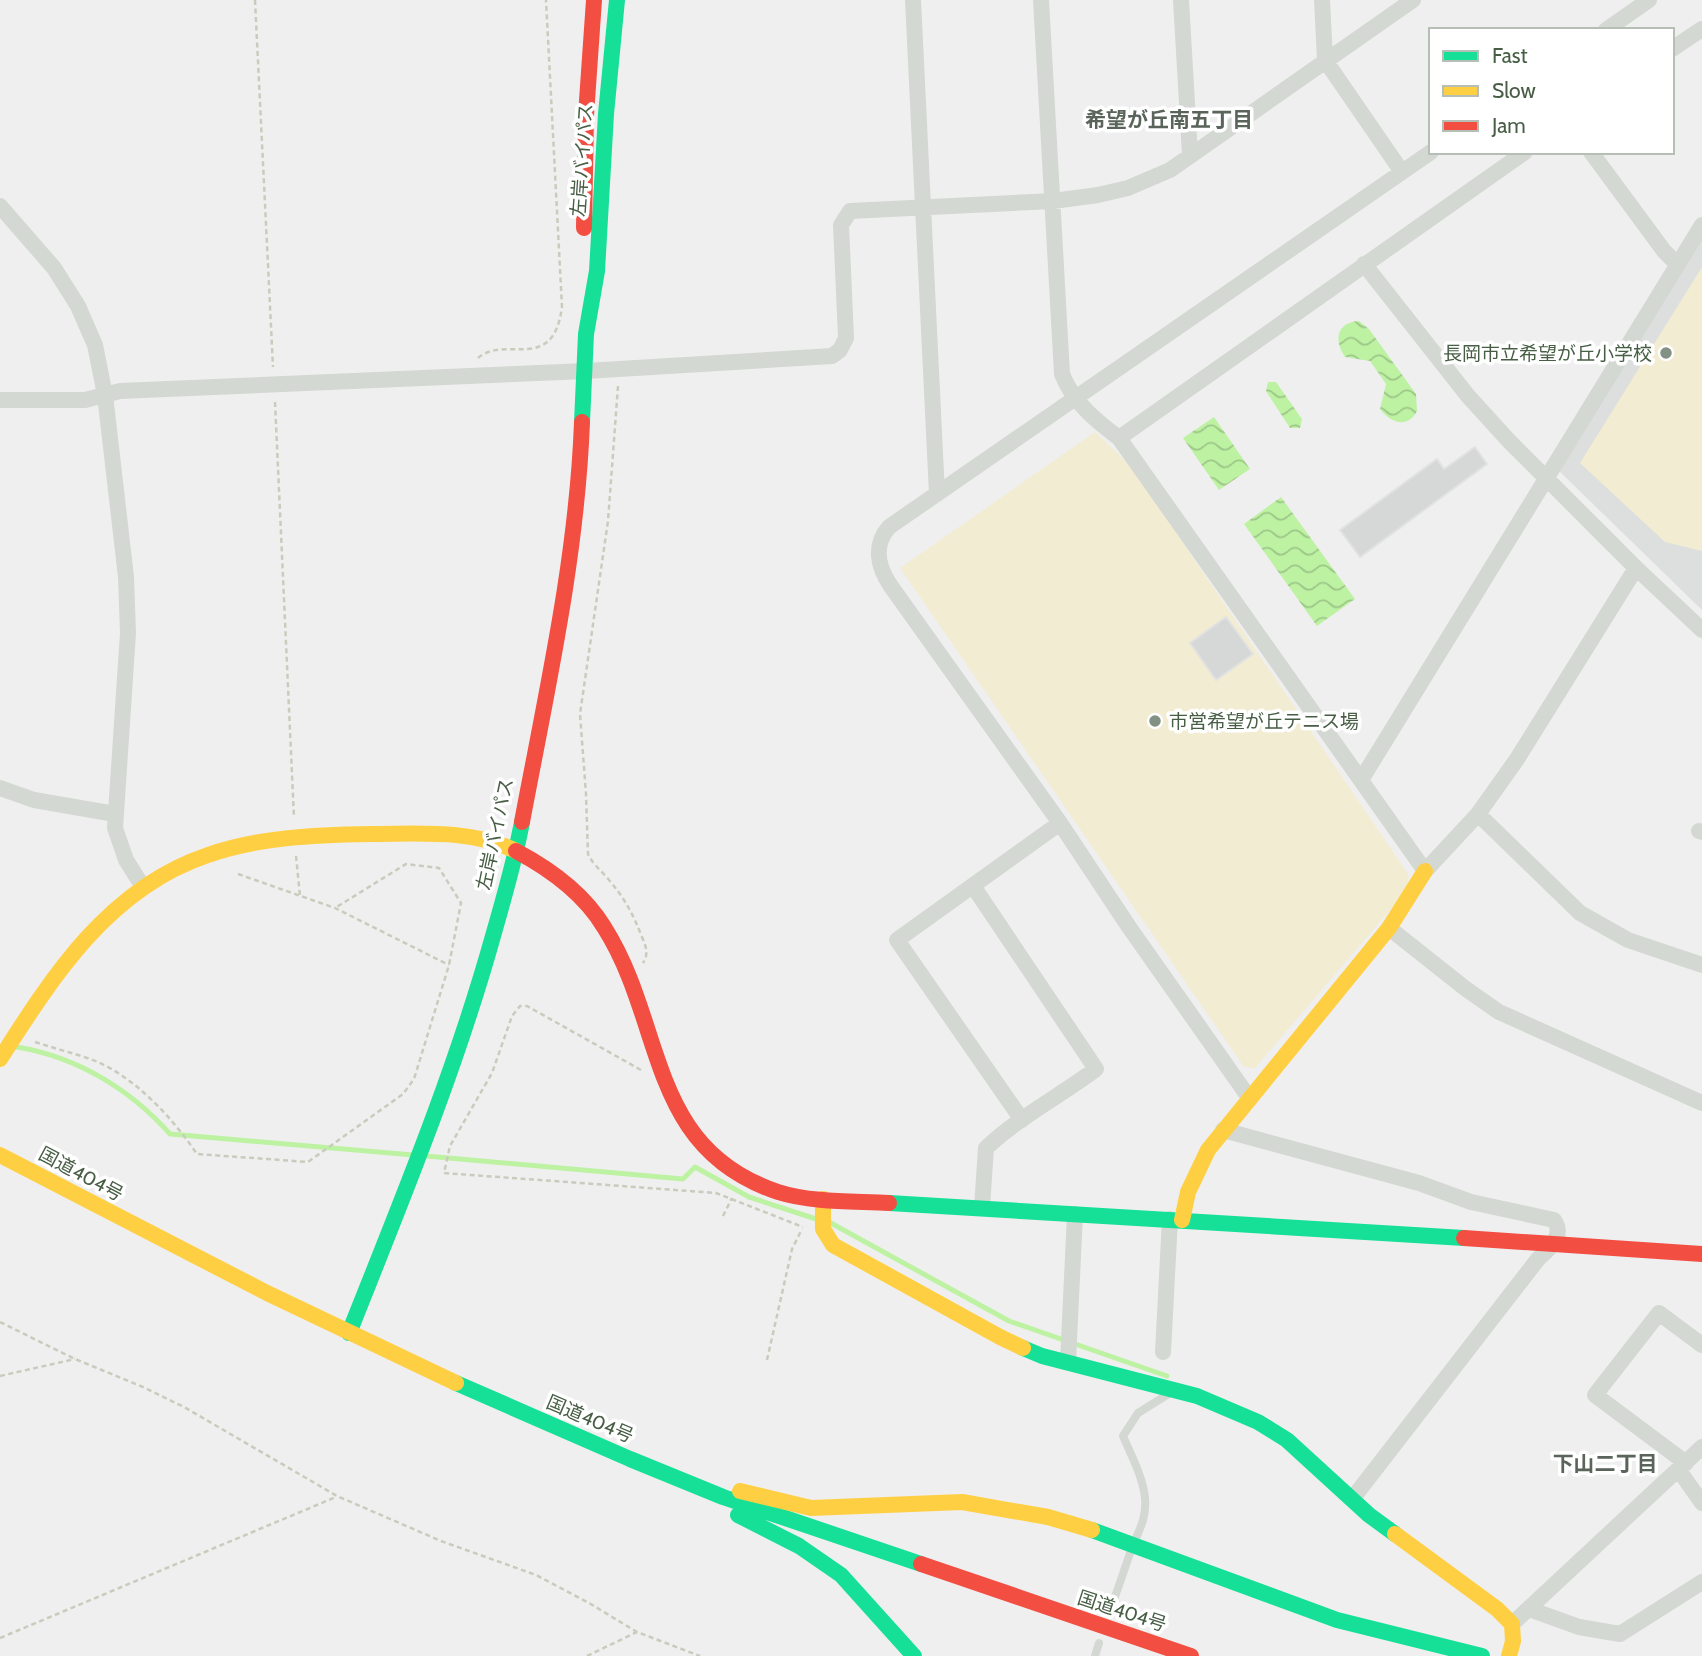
<svg xmlns="http://www.w3.org/2000/svg" width="1702" height="1656" font-family="Cabin,'Noto Sans JP',sans-serif">
<defs>
<pattern id="water-waves" width="16" height="10" patternUnits="userSpaceOnUse" patternTransform="scale(1.75)"><rect width="16" height="10" fill="#bef2a3"/><path d="M0 5q4-4 8 0t8 0" fill="none" stroke="#9cc787"/></pattern>
</defs>
<rect width="100%" height="100%" fill="#f0eff0"/>
<path fill="#dddfde" d="M1702 238V610L1556 468Z"/>
<path fill="#f2ecd2" d="M1702 267V551L1665 542 1580 463Z
M1095 432 1130 465 1408 874 1409 888 1255 1068 1244 1067 900 568Z"/>
<path fill="url(#water-waves)" d="M1359 321 1369 329 1416 394 1417 411C1408 429 1390 423 1380 409L1386 384 1370 361 1345 357C1333 340 1337 322 1359 321Z
M1268 382H1276L1302 419 1300 428H1290L1266 391Z
M1214 417 1250 469 1219 490 1183 438Z
M1281 497 1355 599 1317 626 1244 524Z"/>
<g fill="none" stroke-linecap="round" stroke-linejoin="round">
<path stroke="#bef2a3" stroke-width="5" d="M17 1047C77 1057 130 1089 170 1134L413 1155
M426 1156 683 1179 695 1167 749 1197 816 1219
M829 1222 1009 1321 1167 1376"/>
</g>
<path fill="#d5d8d6" stroke="#e1e2e1" stroke-width="2" d="M1475 447 1487 464 1360 557 1340 530 1437 459 1444 469Z
M1226 617 1253 654 1216 680 1190 643Z"/>
<g fill="none" stroke-linecap="round" stroke-linejoin="round">
<path stroke="#c9cbbd" stroke-width="2.5" stroke-dasharray="5 3.5" stroke-linecap="butt" d="M255 0 273 367
M478 358C506 334 553 375 562 307L546 0
M618 386 608 521 580 714 586 794 588 854C593 865 602 871 609 880 625 899 633 914 642 937 646 947 649 953 643 963
M275 402 294 818
M296 856 300 896
M238 874 335 908 449 965
M35 1042C56 1049 78 1054 98 1062 139 1081 172 1118 197 1154L308 1162 403 1094 414 1079 449 965 461 903 439 868 406 864 335 908
M641 1070 527 1006H520L512 1016 492 1073 450 1146 444 1173 716 1193 803 1227
M723 1216 732 1198
M0 1322 75 1359 143 1387 184 1407 337 1496 441 1541 536 1575 589 1603 637 1632 700 1656
M767 1360 792 1249 802 1229
M0 1376 75 1359
M0 1638 336 1497
M587 1656 637 1632"/>
<path stroke="#d3d8d2" stroke-width="8" d="M1109 1613C1117 1592 1124 1571 1131 1550 1138 1532 1147 1519 1145 1498 1143 1477 1131 1455 1123 1436L1138 1413 1170 1393
M1095 1656 1099 1643"/>
<path stroke="#d3d8d2" stroke-width="16" d="M913 0 937 494
M1041 0 1062 374C1073 402 1095 420 1119 438L1425 871 1478 814 1517 759 1636 568
M1181 0 1190 155
M1322 0 1325 60 1402 172
M1606 30 1649 0
M1672 49 1702 29
M1591 152 1664 251 1677 264
M0 206 54 268 78 306 95 345 105 395 126 577 128 633 115 828 126 860 143 887
M1364 264 1468 396 1509 441 1636 568 1702 630
M0 400H85L120 391 586 371 832 356 840 350 846 338 841 225 850 211 1053 201 1098 195 1128 188 1170 170 1413 0
M1119 438 1525 152
M1361 780 1702 225
M0 788 34 800 115 814
M1478 814 1580 913 1628 940 1702 965
M1699 831 1702 832
M973 886 1096 1069C1060 1096 1019 1117 986 1148L982 1207
M1389 928 1466 989 1499 1012 1702 1103
M1250 1099 1129 927 1060 823 890 585C878 567 873 545 889 527L1431 152
M1022 1120 897 940 1060 823
M1223 1130 1419 1183 1471 1202 1554 1220C1565 1236 1549 1249 1538 1259L1353 1498
M1163 1352 1170 1219
M1068 1362 1075 1214
M1686 1463 1595 1395 1659 1313 1702 1345
M1678 1469 1702 1503
M1529 1609 1579 1627 1620 1634 1702 1582
M1512 1624 1702 1447"/>
<path stroke="#16e098" stroke-width="16" d="M582 422 586 334 597 271 606 114 617 0
M889 1203 1464 1238
M349 1333C401 1202 455 1072 493 936 504 898 515 860 522 822
M1023 1348 1042 1356 1197 1396 1258 1422 1287 1440 1369 1515 1395 1534
M456 1383 630 1459 723 1497 921 1564
M738 1515 799 1546 841 1575 914 1656
M1092 1530 1337 1620 1482 1656"/>
<path stroke="#ffcf43" stroke-width="16" d="M0 1059C53 976 109 888 208 855 259 837 316 835 370 834 419 834 472 829 516 851
M0 1155 267 1293 456 1383
M823 1199V1229L833 1245 1000 1337 1023 1348
M1182 1220 1188 1192 1208 1150 1389 928 1425 871
M740 1491 811 1508 962 1502 1048 1517 1092 1530
M1395 1534 1497 1609 1512 1624 1513 1641 1509 1656"/>
<path stroke="#f24e42" stroke-width="16" d="M584 228 586 115 594 0
M522 822C547 689 577 557 582 422
M516 851C550 869 584 894 604 927 666 1024 646 1148 778 1192 813 1203 854 1201 889 1203
M1464 1238 1702 1254
M921 1564 1191 1656"/>
</g>
<g fill="#829181" stroke="#fff" stroke-width="2.5">
<circle cx="1666" cy="353" r="7"/>
<circle cx="1155" cy="721" r="7"/>
</g>
<g text-anchor="middle" dominant-baseline="central" stroke-width="7" stroke-linejoin="round" paint-order="stroke">
<g font-size="19" fill="#475e45" stroke="#fff">
<text transform="translate(582 160) rotate(-86)">左岸バイパス</text>
<text transform="translate(495 834) rotate(-78)">左岸バイパス</text>
<text transform="translate(81 1174) rotate(28)">国道404号</text>
<text transform="translate(590 1419) rotate(23)">国道404号</text>
<text transform="translate(1122 1611) rotate(18)">国道404号</text>
</g>
<g font-size="19" fill="#475e45" stroke="#fff" text-anchor="end">
<text x="1652" y="353">長岡市立希望が丘小学校</text>
<text x="1169" y="721" text-anchor="start">市営希望が丘テニス場</text>
</g>
<g font-size="21" font-weight="bold" fill="#5a645b" stroke="#fff">
<text x="1169" y="119">希望が丘南五丁目</text>
<text x="1605" y="1463">下山二丁目</text>
</g>
</g>
<rect x="1429" y="28" width="245" height="126" fill="#ffffff" stroke="#b5bfb5" stroke-width="2"/>
<rect x="1443" y="51" width="35" height="10" fill="#16e098" stroke="#b5bfb5" stroke-width="2"/>
<text x="1492" y="63" font-size="21" fill="#475e45">Fast</text>
<rect x="1443" y="86" width="35" height="10" fill="#ffcf43" stroke="#b5bfb5" stroke-width="2"/>
<text x="1492" y="98" font-size="21" fill="#475e45">Slow</text>
<rect x="1443" y="121" width="35" height="10" fill="#f24e42" stroke="#b5bfb5" stroke-width="2"/>
<text x="1492" y="133" font-size="21" fill="#475e45">Jam</text>
</svg>
